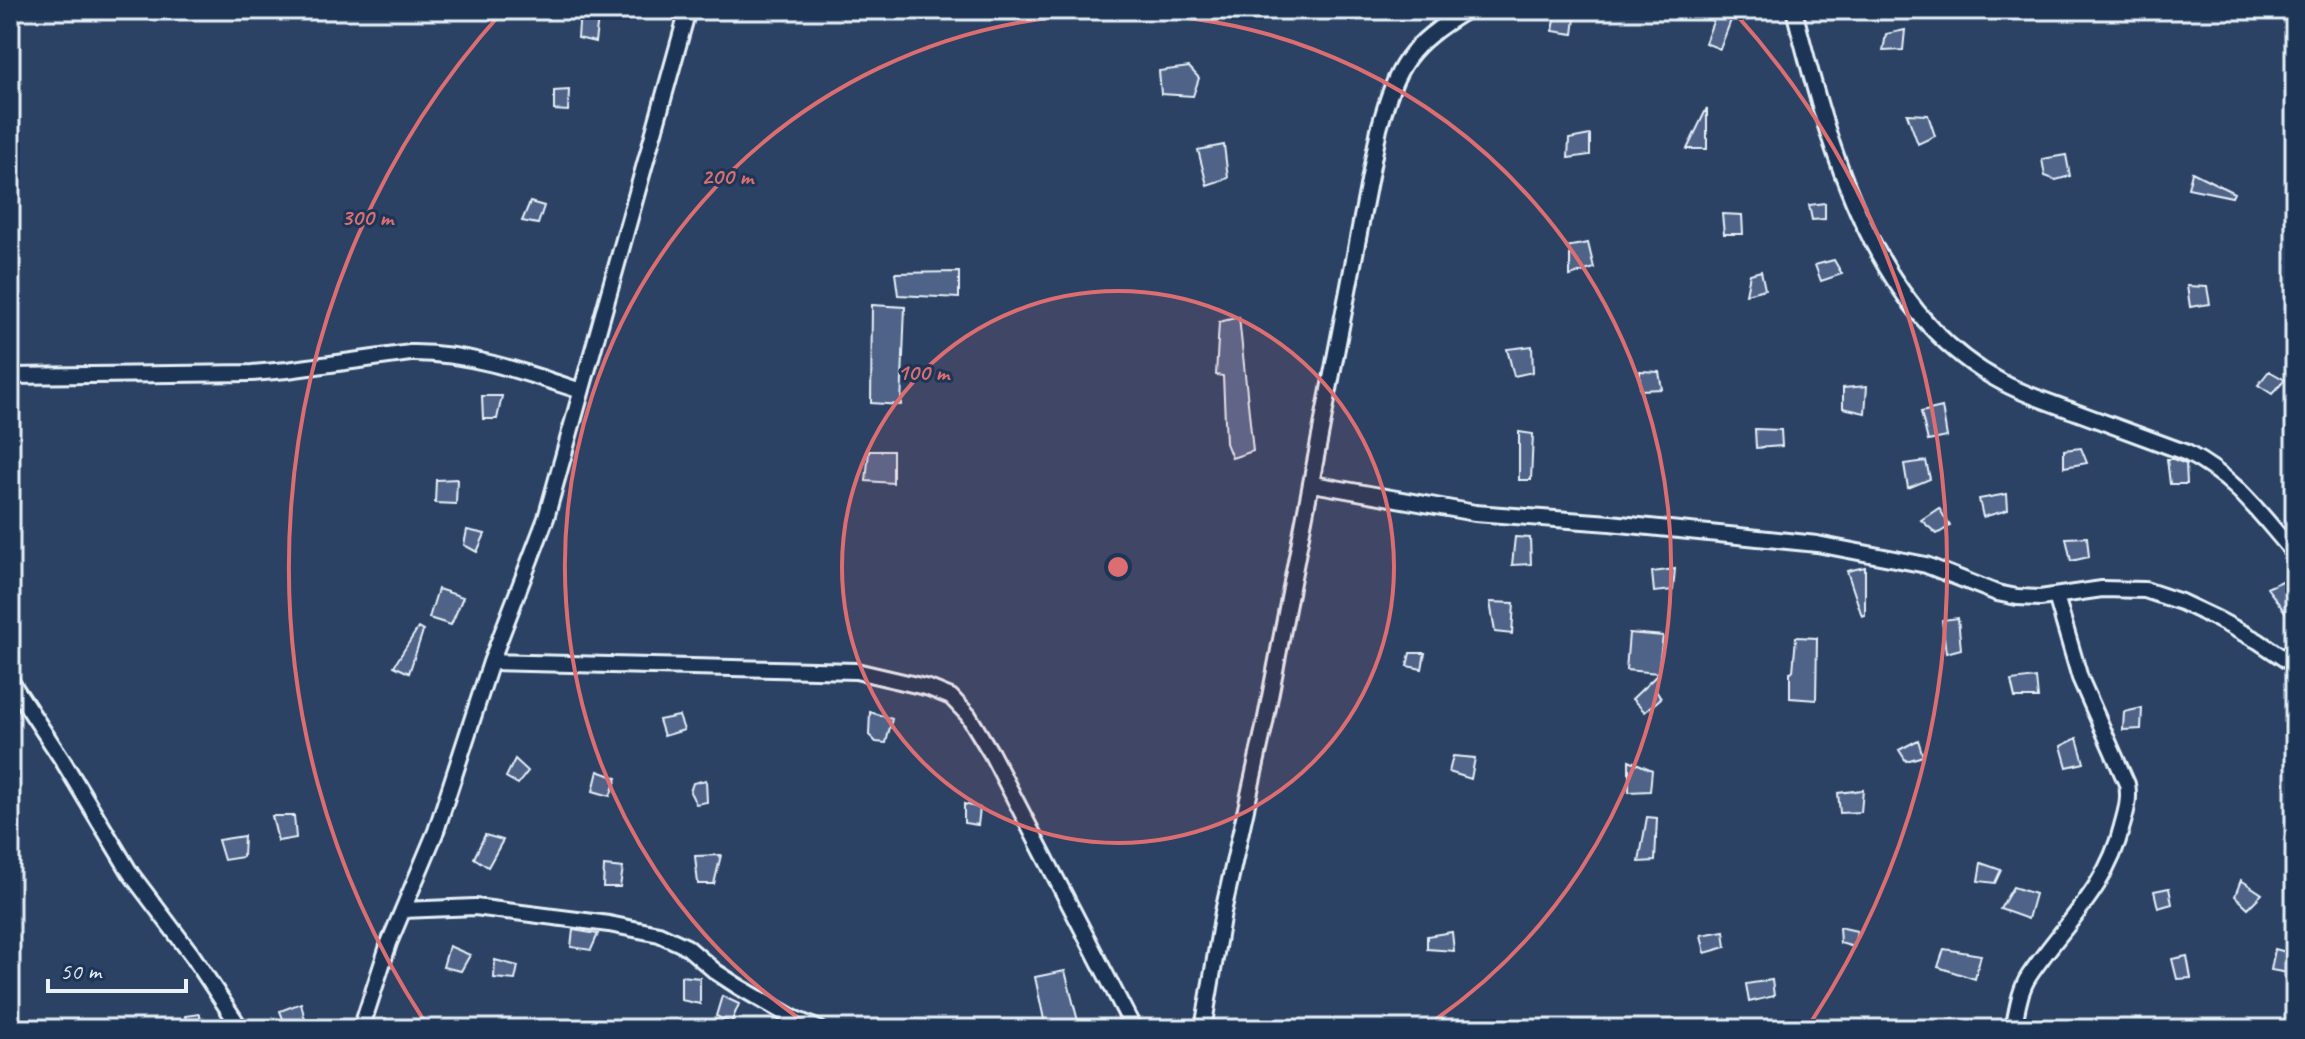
<svg xmlns="http://www.w3.org/2000/svg" width="2305" height="1039" font-family="Caveat,sans-serif">
<rect width="100%" height="100%" fill="#2b4265"/>
<filter id="ink" filterUnits="userSpaceOnUse"><feTurbulence type="fractalNoise" baseFrequency=".0125" numOctaves="2"/><feDisplacementMap in="SourceGraphic" scale="16" xChannelSelector="R" yChannelSelector="G"/><feConvolveMatrix kernelMatrix="1 2 1 2 8 2 1 2 1" color-interpolation-filters="sRGB"/></filter>
<g filter="url(#ink)">
<path fill="#506389" stroke="#e8f1f8" stroke-width="2" d="M580 10H599L595 42 578 38Z
M1569 10H1576L1573 34 1553 31 1556 13Z
M1716 14 1731 20 1720 49 1705 43Z
M1905 30 1903 50 1883 51 1886 34Z
M1189 67 1199 78 1193 96 1161 94 1159 71Z
M569 90 568 111 554 110V91Z
M1707 108V149H1687Z
M1907 114 1928 115 1935 136 1918 144Z
M1590 135V155L1568 158 1569 139Z
M1224 145 1228 178 1207 185 1198 150Z
M2066 155 2070 176 2056 180 2045 176 2042 159Z
M2192 172 2234 193 2232 197 2188 188Z
M530 202 544 206 538 224 522 221Z
M1825 203V219L1812 220 1809 205Z
M1722 214 1742 215 1743 234H1724Z
M1588 243 1594 268 1570 276V252L1566 247Z
M1834 260 1842 274 1821 281 1815 265Z
M1761 271 1765 289 1746 294 1750 274Z
M959 272V298L898 295 895 273Z
M2187 286 2207 287 2210 304 2190 307Z
M872 305 905 307 901 405 871 403Z
M1239 317 1253 451 1232 458 1226 443 1223 376 1216 375 1219 322Z
M1532 346 1533 372 1514 376 1507 349Z
M1640 371 1659 372 1662 389 1640 390Z
M2269 371 2285 380 2272 394 2258 385Z
M1867 386 1865 413 1843 408V388Z
M482 396H502L497 419H483Z
M1942 407 1947 437 1928 441 1921 412Z
M1755 429 1781 430 1782 446 1756 448Z
M1519 432 1533 434 1531 480H1519Z
M2081 448 2087 463 2064 467V450Z
M869 451H893V483L866 481Z
M2167 459H2173L2186 464 2187 484H2170Z
M1926 461 1930 479 1908 488 1904 464Z
M457 479 456 504 435 503 436 480Z
M2007 494 2008 510 1983 517 1979 499Z
M1939 508 1950 526 1937 534 1921 520Z
M467 530 485 534 477 552 464 545Z
M1515 537 1530 538 1531 564 1512 565Z
M2087 537 2089 557 2071 561 2066 538Z
M1865 567V615L1862 616 1847 571Z
M1675 569 1673 590 1654 592 1652 572Z
M2291 577 2295 585V625L2267 588Z
M438 589 463 597 451 625 429 618Z
M1490 602 1514 603 1512 634 1495 632Z
M1958 618 1961 649 1946 653 1942 620Z
M418 628 423 631 409 673 394 666Z
M1629 633 1663 636 1658 673 1626 670Z
M1796 637 1817 638 1816 700 1790 698V672L1793 671Z
M1410 653H1425L1422 669 1407 666Z
M1658 674 1656 691 1661 698 1645 712 1632 699Z
M2036 678 2038 698H2015L2011 681Z
M2142 708 2141 729 2123 730 2124 712Z
M870 712 892 719 886 743 876 742 869 735Z
M679 716 684 730 664 736 659 720Z
M2077 738 2084 763 2067 767 2061 746Z
M1918 740 1923 756 1906 761 1899 750Z
M1453 756 1475 758 1471 779 1449 772Z
M515 759 528 771 518 784 506 777Z
M1629 760 1652 770 1650 791 1629 792Z
M598 771 617 778 610 796 593 791Z
M706 780 707 802 696 804 690 792 693 783Z
M1863 790 1861 812 1840 813 1838 793Z
M964 804 980 808 978 825 964 823Z
M272 816H294L296 838 278 841Z
M1647 817 1657 818 1655 861 1639 862Z
M485 835 503 840 488 867 474 858Z
M244 836 243 857 224 860 218 840Z
M721 855 714 884H698L695 856Z
M1981 863 2001 870 1995 883 1978 881Z
M604 866 623 868 620 887H603Z
M2241 880 2262 894 2248 908 2235 896Z
M2013 887 2035 894 2028 919 2000 909Z
M2169 888 2172 904 2158 908 2154 891Z
M1839 927 1857 931 1854 947 1840 943Z
M573 930 598 934 591 950 571 947Z
M1724 931 1726 947 1705 953 1701 935Z
M1452 932 1454 951 1427 949V936Z
M449 946 470 955 461 971 443 967Z
M1944 949 1981 955 1975 979 1938 967Z
M2275 949 2290 953 2288 973 2271 970Z
M2187 956 2191 978 2177 979 2172 959Z
M495 960 518 966 515 980 494 978Z
M1065 971 1079 1025 1046 1029 1035 977Z
M681 976 700 978V1004L681 1000Z
M1772 980 1774 996 1749 1002 1746 984Z
M722 996 739 1004 731 1023 716 1016Z
M301 1003 307 1029H287L280 1011Z
M200 1014 201 1029H188L185 1016Z"/>
<g fill="none" stroke-linecap="round" stroke-linejoin="round">
<defs>
<path id="street" d="M1794 10C1828 141 1870 312 2000 381 2022 394 2049 402 2073 411 2111 425 2149 439 2187 453 2238 480 2258 512 2295 554
M10 376 252 373 287 370 410 353C468 352 527 373 581 391
M1313 484 1475 513 1610 523 1817 544 1926 565 1997 593 2017 597 2040 598 2102 589 2145 590 2181 602 2217 619 2258 641 2295 666
M491 662 856 671 929 688 951 697 968 715 991 753 1134 1029
M10 680 63 761 131 874 192 955 241 1029
M403 910 475 907 609 924 659 934 687 947 716 972 739 987 793 1018 819 1029
M361 1029 389 943 436 831 491 662 546 518 688 10
M1203 1029 1223 912 1265 723 1379 129C1397 64 1408 46 1467 10
M2013 1029C2017 1012 2019 991 2029 976 2063 925 2107 889 2122 826 2126 812 2130 799 2127 784L2080 678 2056 596"/>
</defs>
<use href="#street" stroke="#e8f1f8" stroke-width="20"/>
<use href="#street" stroke="#1d3557" stroke-width="14"/>
</g>
</g>
<circle cx="1118" cy="567" r="276" fill="#dc6e71" fill-opacity=".12"/>
<g fill="none" stroke="#dc6e71" stroke-width="4">
<circle cx="1118" cy="567" r="276"/>
<path d="M813 1028A553 553 0 1 1 1423 1028"/>
<path d="M427 1025A829 829 0 0 1 502 12M1734 12A829 829 0 0 1 1809 1025"/>
</g>
<circle cx="1118" cy="567" r="12" fill="#dc6e71" stroke="#1d3557" stroke-width="4"/>
<g font-size="24" text-anchor="middle" font-weight="bold" fill="#dc6e71" stroke="#1d3557" stroke-width="6" stroke-linejoin="round" paint-order="stroke">
<text x="727" y="184">200 m</text>
<text x="367" y="225">300 m</text>
<text x="923" y="380">100 m</text>
</g>
<rect width="2305" height="1039" fill="none" stroke="#1d3557" stroke-width="40"/>
<rect x="20" y="20" width="2265" height="999" fill="none" stroke="#e8f1f8" stroke-width="3" filter="url(#ink)"/>
<path d="M48 979v12h138v-12" fill="none" stroke="#e8f1f8" stroke-width="4"/>
<text x="60" y="979" font-size="24" fill="#e8f1f8" stroke="#1d3557" stroke-width="6" paint-order="stroke">50 m</text>
</svg>
